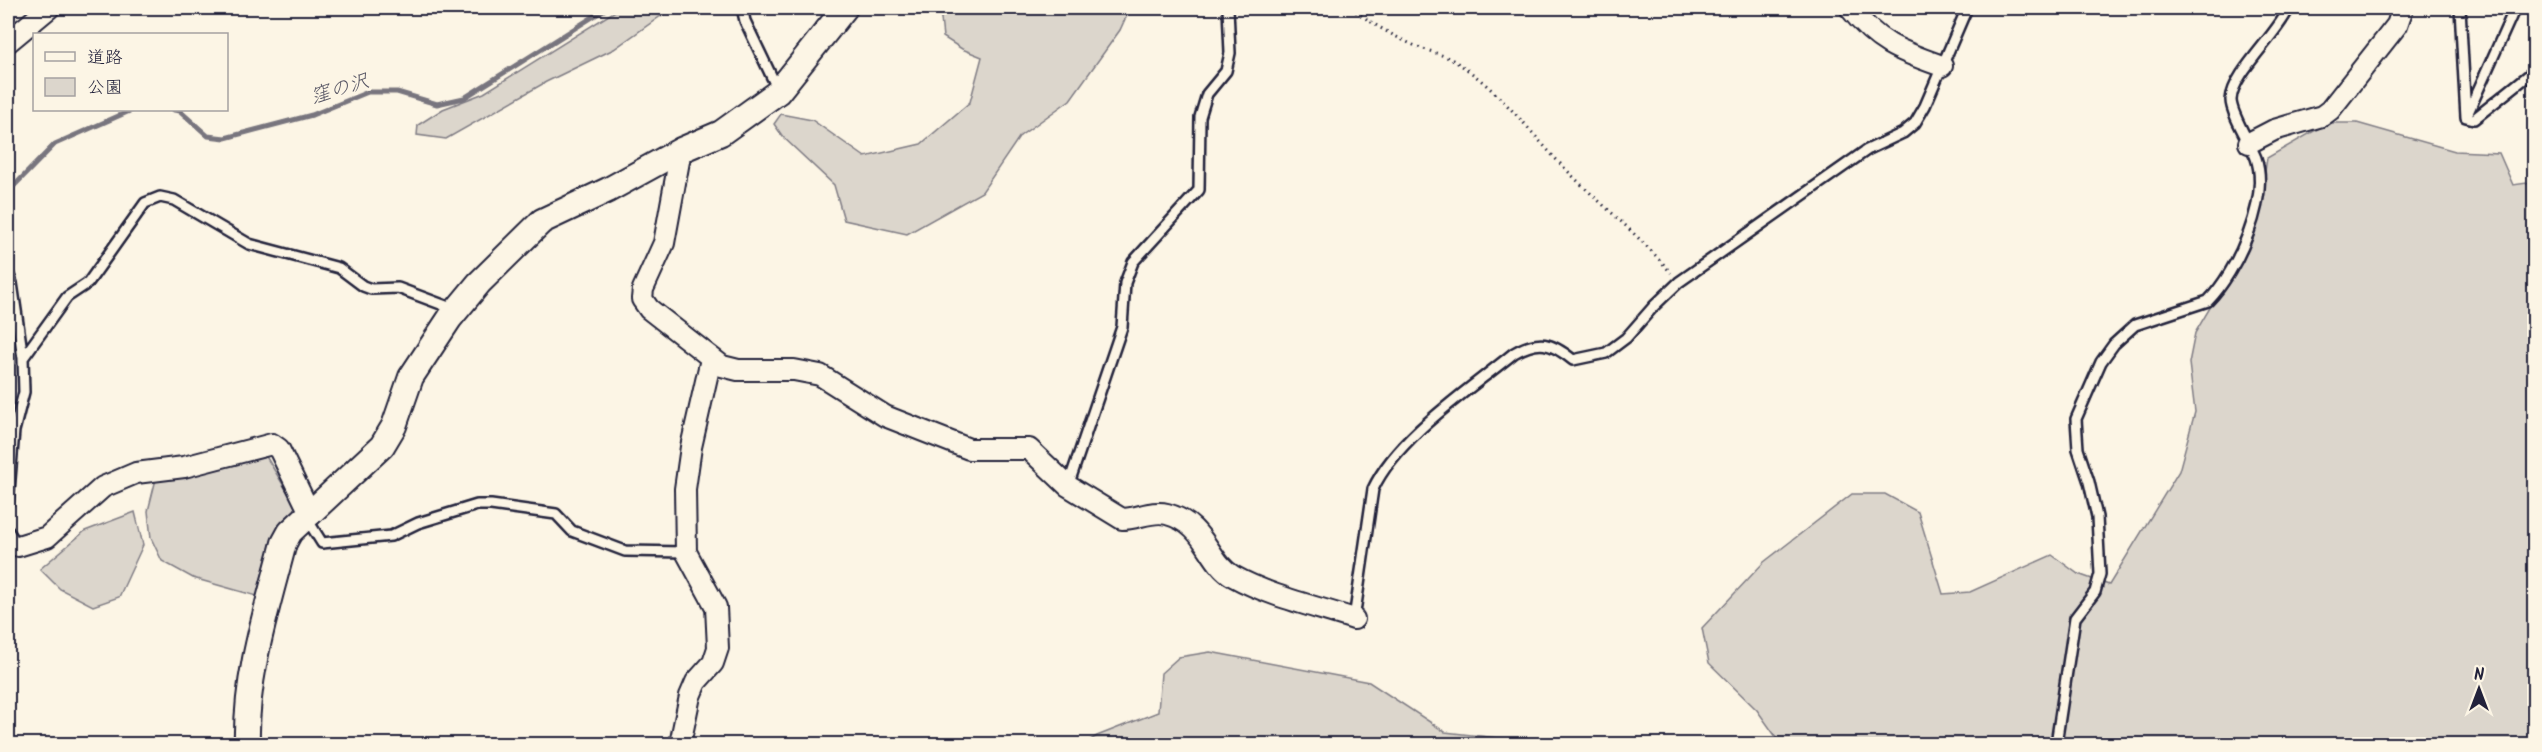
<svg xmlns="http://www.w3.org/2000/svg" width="2542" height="752" font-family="Kalam,'Klee One',sans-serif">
<rect width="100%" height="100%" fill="#fcf5e5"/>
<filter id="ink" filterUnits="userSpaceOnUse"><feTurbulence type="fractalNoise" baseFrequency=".0167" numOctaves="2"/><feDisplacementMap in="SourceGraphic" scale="12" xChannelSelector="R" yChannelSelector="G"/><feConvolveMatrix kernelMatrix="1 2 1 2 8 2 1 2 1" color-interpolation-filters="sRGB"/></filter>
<g filter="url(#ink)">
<path fill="#dcd6cc" stroke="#7f7c84" stroke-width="1.5" d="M620 8H672L614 49 546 82 446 139 417 135 418 125 443 109 484 93Z
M944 8H1130L1120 30 1070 100 1020 136 982 192 907 234 844 220 834 185 783 137 774 124 781 114 812 120 865 157 921 144 970 102 982 57 962 49 943 37 940 9Z
M2328 123H2357L2455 151 2499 153 2513 185 2534 182V744H1781L1757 710 1709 663 1702 628 1764 562 1852 494H1885L1918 512 1943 594 1970 592 2052 555 2078 574 2109 585 2179 471 2195 412 2189 363 2195 333 2233 269 2260 204 2267 158Z
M264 453 299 511 278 531 257 596 193 578 162 561 151 538 148 511 157 475Z
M135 512 143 545 119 597 93 606 60 589 40 569 85 531Z
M1210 652 1369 682 1445 732 1534 742 1591 744H1084L1097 736 1158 712 1161 673 1179 657Z"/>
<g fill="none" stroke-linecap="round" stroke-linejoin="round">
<path stroke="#78757e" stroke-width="5" d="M174 110 180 111 208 136 225 138 312 115 368 92H397L437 104 464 98 607 8
M8 192 55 144 132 110"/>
<defs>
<path id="service" d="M742 8 745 21 778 90
M2460 8 2466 117 2474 119 2534 71
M2467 115 2515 8
M8 273 12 283 23 358 24 392 14 431 8 503
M23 358 67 297 88 283 145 203 160 197 174 200 249 244 339 268 363 286 371 289 398 288 454 309
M1068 486 1122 327 1125 283 1133 262 1199 190 1200 117 1207 94 1226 71 1230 53 1228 8
M307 519 322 543 391 536 418 523 477 505H491L556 514 572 531 625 551 686 552
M8 531 18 546
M1354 619 1373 489C1397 437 1469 390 1514 353 1539 339 1551 342 1573 360L1606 353 1626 338 1654 306 1679 282 1867 150 1903 133 1915 123 1925 106 1967 8
M2056 744 2075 618 2095 592 2100 574 2097 517 2089 482 2078 449 2076 419 2101 362 2114 344 2135 325 2208 301C2237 272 2270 199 2256 158 2250 143 2231 114 2231 100 2232 74 2277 35 2289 8"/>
<path id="minor" d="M1850 8C1878 44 1900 51 1942 66
M8 42 49 8
M2249 143 2274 130 2322 116 2330 110 2397 25 2403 8
M681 150 664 243 643 289 642 299 649 309 722 366 738 370H794L820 375 885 416 969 449H1029L1068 486 1122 519C1137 519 1152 510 1167 514 1206 524 1208 562 1233 576 1269 596 1314 606 1354 619
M18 546 47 537 103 487 136 473 184 467 272 444 279 449 311 515
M680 744 690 696 696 682 713 663 718 648 716 607 686 552 685 489 691 447 711 359"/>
<path id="tertiary" d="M247 744C245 676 267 609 284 543L290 532 382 446 394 426 411 377 450 318 479 283 542 221 608 190 681 150 721 133 778 92 845 8"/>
</defs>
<use href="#service" stroke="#22223b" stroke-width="14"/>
<use href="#minor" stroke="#22223b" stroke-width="24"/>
<use href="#tertiary" stroke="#22223b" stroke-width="28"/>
<path stroke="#22223b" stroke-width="3" stroke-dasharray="1.5 4.5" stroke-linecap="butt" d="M1351 8C1371 23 1394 37 1418 47 1431 52 1443 54 1456 62 1494 86 1524 124 1554 157 1591 197 1636 231 1671 273"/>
<use href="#service" stroke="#fcf5e5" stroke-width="9"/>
<use href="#minor" stroke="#fcf5e5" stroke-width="20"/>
<use href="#tertiary" stroke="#fcf5e5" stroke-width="24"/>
</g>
</g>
<g text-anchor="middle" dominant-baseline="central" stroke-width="6" stroke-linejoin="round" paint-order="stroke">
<g font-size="20" font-style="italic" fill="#545362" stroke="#fcf5e5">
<text transform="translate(340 90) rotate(-17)">窪の沢</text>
</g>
</g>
<rect width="2542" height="752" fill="none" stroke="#fcf5e5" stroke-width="30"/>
<rect x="15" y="15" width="2512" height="722" fill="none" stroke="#22223b" stroke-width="2" filter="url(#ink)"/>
<rect x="33" y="33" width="195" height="78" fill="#fcf5e5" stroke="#a5a1a1" stroke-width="1.5"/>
<rect x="45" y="52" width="30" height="9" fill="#fcf5e5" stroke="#a5a1a1" stroke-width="1.5"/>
<text x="87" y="63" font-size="18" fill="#22223b">道路</text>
<rect x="45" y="78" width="30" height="18" fill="#dcd6cc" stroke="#a5a1a1" stroke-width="1.5"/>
<text x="87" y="93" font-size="18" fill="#22223b">公園</text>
<g transform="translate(2479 689)" stroke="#fcf5e5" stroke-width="4.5" paint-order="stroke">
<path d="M0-4.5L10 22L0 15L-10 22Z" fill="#22223b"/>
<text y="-9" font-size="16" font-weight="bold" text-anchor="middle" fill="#22223b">N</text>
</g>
</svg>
